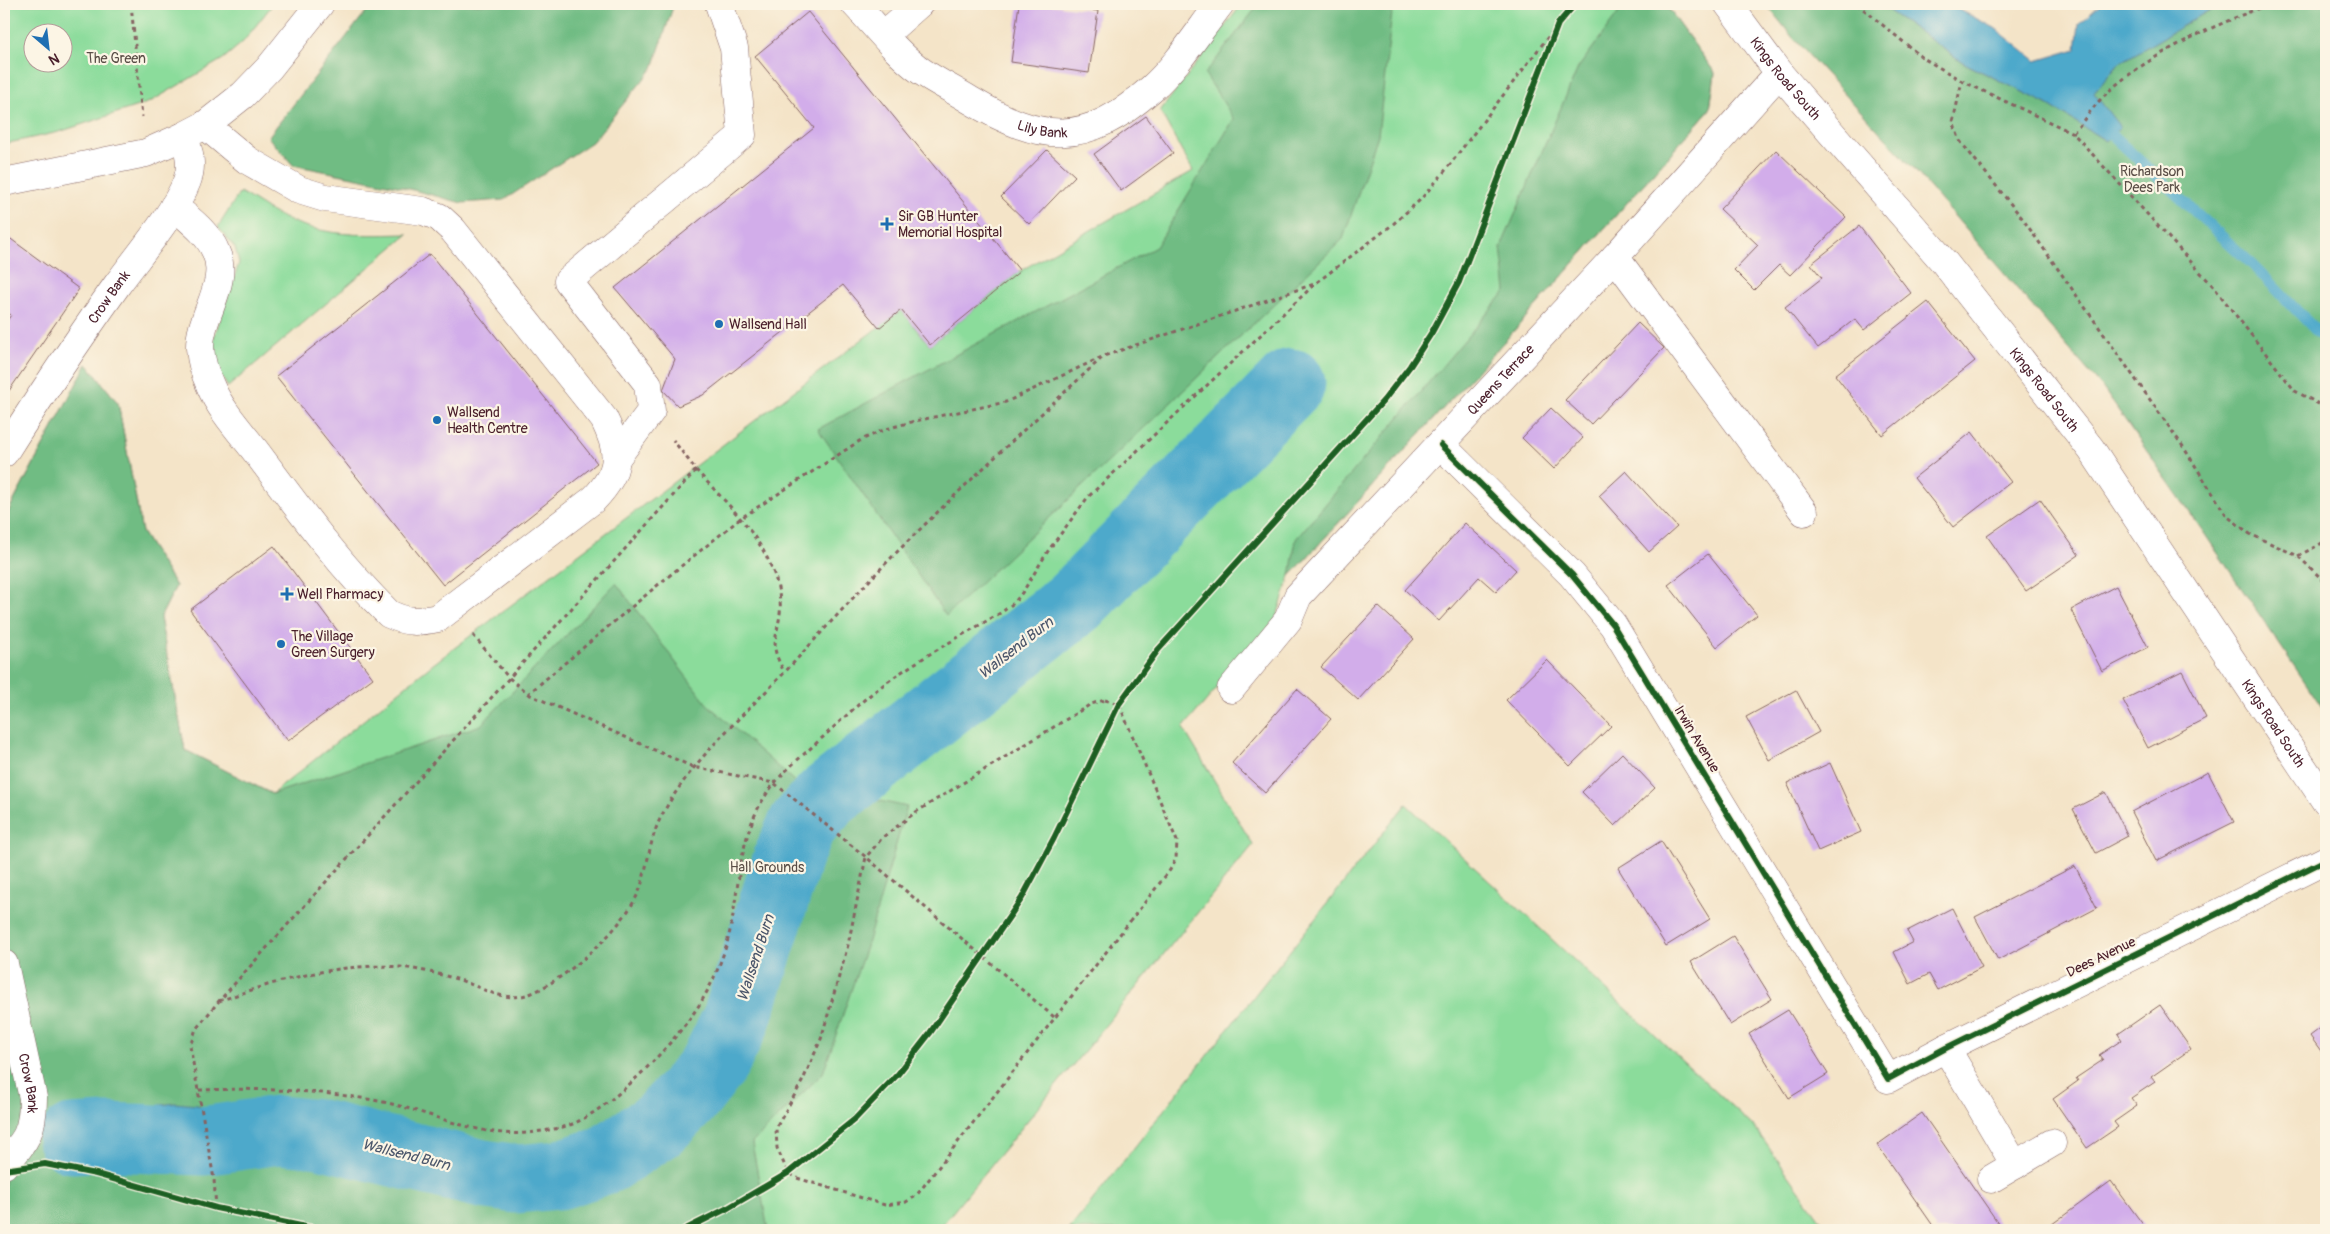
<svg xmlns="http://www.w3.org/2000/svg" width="2330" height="1234" font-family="Pangolin,sans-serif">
<rect width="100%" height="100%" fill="#fcf5e5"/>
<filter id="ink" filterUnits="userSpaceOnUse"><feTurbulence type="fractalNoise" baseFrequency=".02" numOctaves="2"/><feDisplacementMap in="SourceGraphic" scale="10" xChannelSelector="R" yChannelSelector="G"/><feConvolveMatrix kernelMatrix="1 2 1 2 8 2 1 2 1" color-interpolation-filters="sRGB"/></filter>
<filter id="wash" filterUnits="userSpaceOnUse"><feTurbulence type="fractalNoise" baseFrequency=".0096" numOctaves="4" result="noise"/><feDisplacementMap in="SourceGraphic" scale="20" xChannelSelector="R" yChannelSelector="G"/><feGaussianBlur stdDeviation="1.12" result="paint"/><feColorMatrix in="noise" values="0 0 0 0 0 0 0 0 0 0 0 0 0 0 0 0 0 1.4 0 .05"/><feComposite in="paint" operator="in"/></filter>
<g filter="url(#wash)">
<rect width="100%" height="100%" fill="#f4e4c8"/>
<path fill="#8bdc9b" stroke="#6a7e63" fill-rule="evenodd" d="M4 4H273L243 42 223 59 150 102 59 132 4 144ZM62 32V62H32V32Z
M1242 4H1665L1715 73 1710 109 1511 334 1290 576 1276 619 1183 728 1253 845 938 1230H75L4 529 10 508 87 364 118 403 142 532 176 586 160 618 185 750 272 794 432 665 901 310 930 345 1020 271 1193 171 1160 111Z
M240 192C257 202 273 214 291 221 329 237 368 235 408 234L228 387 214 365 212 343 239 263 235 248 218 227Z
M1406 804 1754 1127 1828 1230H1069Z"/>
<path fill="#70bc83" stroke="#5d6e57" d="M372 4H674L653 68 592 142 504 200 462 203 402 187 293 165 268 137Z
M1259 4H1393L1378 135 1343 239 946 616 818 429 1156 247 1234 119 1205 74Z
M1625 4H1665L1715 73 1710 109 1511 334 1290 576 1296 539 1506 291 1501 247 1578 68Z
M1766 4H1879L1964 63 2047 104 2106 141 2119 127 2094 93 2118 64 2208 11 2227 4H2326V713L2204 533 2102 387 1913 168 1793 38Z
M87 364 118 403 142 532 176 586 160 618 185 750 272 794 481 725 616 583 707 704 795 782 907 807 868 941 823 1073 752 1143 768 1230H4V523L10 508Z"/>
<path fill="#4da9cb" stroke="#4c647b" d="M1879 4H1948L1995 28 2036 61 2076 49 2079 24 2101 4H2227L2208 11 2118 64 2094 93 2120 127 2106 141 2047 104 1964 63Z
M175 1103 197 1105 278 1130 262 1149 246 1154 250 1166H238L232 1170 216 1161 208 1169 172 1170 73 1154 72 1123 104 1113Z"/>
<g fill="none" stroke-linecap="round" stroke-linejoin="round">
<path stroke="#4da9cb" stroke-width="11" d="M2100 124 2254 266 2326 341"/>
<path stroke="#4da9cb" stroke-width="69" d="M72 1139 106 1137 203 1141 278 1130 320 1134 482 1174 517 1179 559 1175 607 1159 658 1126 690 1094 715 1062 736 1020 789 854 802 825 826 798 1075 602 1291 383"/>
</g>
<g id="blocks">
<path fill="#d2adea" d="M1019 4H1044L1098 11 1089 73 1011 62Z
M808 12 1020 271 930 345 901 310 879 328 843 285 703 395 678 406 663 390 675 359 615 288 814 128 755 56Z
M1146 116 1173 153 1121 191 1094 154Z
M1047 150 1075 176 1029 224 1001 197Z
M1776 150 1846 217 1790 275 1779 265 1754 290 1734 270 1758 245 1720 209Z
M1859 226 1911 293 1864 330 1855 319 1818 348 1785 307 1822 278 1811 264Z
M4 234 79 289 4 398V325L11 315 4 309Z
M430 254 597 463 443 585 276 376Z
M1928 302 1975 361 1882 435 1835 375Z
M1638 323 1664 348 1591 424 1565 400Z
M1551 408 1583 438 1554 469 1522 438Z
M1972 432 2011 482 1953 527 1914 478Z
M1626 471 1677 527 1649 552 1599 496Z
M2040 499 2079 555 2026 591 1987 536Z
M1465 523 1516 570 1496 592 1479 577 1439 621 1405 590Z
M274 546 373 678 288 741 190 610Z
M1708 554 1757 615 1717 647 1668 585Z
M2116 586 2148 647 2102 671 2071 610Z
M1378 606 1414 639 1358 700 1321 667Z
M1547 660 1611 726 1570 766 1506 700Z
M2182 671 2206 718 2148 748 2123 700Z
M1297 689 1331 719 1265 793 1232 763Z
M1796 690 1819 732 1769 760 1746 717Z
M1622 753 1655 788 1615 826 1582 792Z
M1830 763 1861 832 1818 851 1787 783Z
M2208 772 2234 822 2156 861 2131 812Z
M2106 792 2128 836 2096 853 2073 809Z
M1661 841 1710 919 1666 946 1618 868Z
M2075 866 2097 908 1998 960 1975 917Z
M1952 908 1982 967 1938 990 1929 974 1910 984 1894 952 1913 942 1907 931Z
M1733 936 1772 999 1730 1025 1691 962Z
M2160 1005 2191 1049 2151 1077 2155 1082 2131 1098 2137 1106 2114 1122 2118 1127 2087 1148 2053 1099 2078 1081 2076 1078 2103 1060 2099 1055 2122 1040 2118 1034Z
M1788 1010 1828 1074 1789 1098 1749 1034Z
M2326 1024V1058L2310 1036Z
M1922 1113 2003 1230H1936L1877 1145Z
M2111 1181 2147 1230H2044Z"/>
</g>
</g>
<g filter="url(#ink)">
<use href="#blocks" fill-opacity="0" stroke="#866462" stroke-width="1"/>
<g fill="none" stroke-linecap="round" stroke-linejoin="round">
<defs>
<g id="minor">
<path id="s1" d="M855 4C876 26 896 53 921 71 937 82 954 90 970 100 1042 143 1085 147 1151 89 1178 65 1198 32 1220 4"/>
<path id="s2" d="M1728 4 1779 73 1944 262 2091 449 2326 802"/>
<path d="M884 35 919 4"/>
<path d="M4 182 146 153 184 136 205 125 243 95 269 68 320 4"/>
<path d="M174 206C188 219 207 232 215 250 231 283 199 315 200 348 201 360 205 374 210 385 220 410 241 432 257 453 298 508 339 565 389 614 408 623 417 622 438 618L594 499C621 471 621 454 604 419L453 230 439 217 423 211 325 198 299 190 247 160 205 125"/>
<path d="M1615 257 1804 512"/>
<path d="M1441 445 1572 575 1613 625 1888 1079 1946 1048 2326 860"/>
<path id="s3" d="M4 453C40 396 78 340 117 285 138 256 175 213 187 181 193 165 189 152 184 136"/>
<path d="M617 457 651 411 648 384 568 281 742 135 734 48 719 4"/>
<path id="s4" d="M1231 689 1288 620 1298 596 1615 257 1779 73"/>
<path id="s5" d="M4 964 33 1098C33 1133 26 1140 4 1165"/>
<path d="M1946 1048 2015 1165"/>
<path d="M1991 1179 2052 1143"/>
</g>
</defs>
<use href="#minor" stroke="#866462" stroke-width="29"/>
<path stroke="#866462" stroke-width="3" stroke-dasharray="4 4" stroke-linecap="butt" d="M131 4 142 117
M1857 4 1923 58 1962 81
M2073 133C2084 121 2093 106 2105 95 2147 54 2216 25 2269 4
M2326 408 2295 391 2213 286 2073 133 1962 81 1953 122 1960 141 2022 218 2184 448 2227 516 2250 534 2298 556 2326 583
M696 470C730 507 776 548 780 602 782 617 775 632 775 647 775 655 781 665 784 672
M2298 556 2326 541
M473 635 508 677 528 694 659 584 741 518 861 440 886 429 915 421 1006 402 1104 356 1314 284
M528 694 693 767 774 783 866 857 1054 1017
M1105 700 1119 704 1177 841 1176 859 1170 870 916 1196 906 1202 885 1205 797 1178 788 1173 777 1148 776 1128 803 1080 821 1039 848 945 866 857 883 837 916 812 1091 704Z
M219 1001C276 981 338 962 400 967 417 969 436 973 453 978 480 985 502 1005 532 993 569 977 628 925 641 886 648 864 650 838 661 817 691 760 741 718 785 672 820 634 855 595 891 558 960 489 1032 422 1104 356
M199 1090C261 1088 327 1090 388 1103 435 1114 485 1140 535 1132 549 1130 565 1128 577 1122 618 1102 677 1041 701 1002 712 984 721 963 727 943 742 887 735 832 774 784 785 770 800 758 813 746 828 733 842 719 857 706 900 668 953 641 1002 612L1015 602 1024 590 1048 551 1088 497 1316 283 1392 225 1420 200 1441 176 1558 24
M216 1208 214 1179 190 1046 196 1029 219 1001 696 470 673 440"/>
<use href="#minor" stroke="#fff" stroke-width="28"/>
<defs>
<path id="cycleway" d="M1441 445 1572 575 1613 625 1888 1079 1946 1048 2326 860
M4 1170 45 1164 96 1174 216 1208 320 1230
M684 1230 728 1208 788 1173 855 1119 898 1074 930 1033 1022 898 1054 838 1119 704 1158 650 1384 400 1410 366 1432 332 1459 282 1558 24 1575 4"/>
</defs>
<use href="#cycleway" stroke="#fcf5e5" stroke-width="9"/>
<use href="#cycleway" stroke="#1b5e20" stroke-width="6"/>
</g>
</g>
<g fill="#1f6fb2" stroke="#fcf5e5" stroke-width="2">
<path d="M884.5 216.5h5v5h5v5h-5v5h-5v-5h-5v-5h5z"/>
<circle cx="719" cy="324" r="5"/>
<circle cx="437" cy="420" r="5"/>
<path d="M284.5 586.5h5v5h5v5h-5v5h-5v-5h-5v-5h5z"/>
<circle cx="281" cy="644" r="5"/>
</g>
<g text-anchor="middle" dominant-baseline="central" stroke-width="4.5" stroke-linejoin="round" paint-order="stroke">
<g font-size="14" fill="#5a4e47" stroke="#fcf5e5">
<text x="116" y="58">The Green</text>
<text x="2152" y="171">Richardson<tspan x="2152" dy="16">Dees Park</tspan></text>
<text x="767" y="867">Hall Grounds</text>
</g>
<g font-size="14" fill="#4a1f2b" stroke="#fcf5e5">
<text stroke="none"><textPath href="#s2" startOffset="94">Kings Road South</textPath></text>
<text stroke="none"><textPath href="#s1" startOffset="230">Lily Bank</textPath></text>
<text stroke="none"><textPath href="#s3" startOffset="188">Crow Bank</textPath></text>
<text stroke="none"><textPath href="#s4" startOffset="412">Queens Terrace</textPath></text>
<text stroke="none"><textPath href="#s2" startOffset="499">Kings Road South</textPath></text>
<text stroke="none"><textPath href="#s2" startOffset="904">Kings Road South</textPath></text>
<text transform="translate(1697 739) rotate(59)">Irwin Avenue</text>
<text transform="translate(2101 957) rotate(-26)">Dees Avenue</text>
<text stroke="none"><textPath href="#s5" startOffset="122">Crow Bank</textPath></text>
</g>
<g font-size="14" fill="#4a1f2b" stroke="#fcf5e5" text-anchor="start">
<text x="898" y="216">Sir GB Hunter<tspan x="898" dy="16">Memorial Hospital</tspan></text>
<text x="729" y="324">Wallsend Hall</text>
<text x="447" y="412">Wallsend<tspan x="447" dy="16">Health Centre</tspan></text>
<text x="297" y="594">Well Pharmacy</text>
<text x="291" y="636">The Village<tspan x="291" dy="16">Green Surgery</tspan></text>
</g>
<g font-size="15" font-style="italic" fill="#4b566b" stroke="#fcf5e5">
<text transform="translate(1016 648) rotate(-38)">Wallsend Burn</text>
<text transform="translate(756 958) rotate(-72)">Wallsend Burn</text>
<text transform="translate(406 1155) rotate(14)">Wallsend Burn</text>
</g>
</g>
<rect width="2330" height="1234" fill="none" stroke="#fcf5e5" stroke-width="20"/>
<g transform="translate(48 48) rotate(152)"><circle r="24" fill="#fcf5e5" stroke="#b59f9b"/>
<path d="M0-4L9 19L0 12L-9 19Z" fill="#1f6fb2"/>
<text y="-8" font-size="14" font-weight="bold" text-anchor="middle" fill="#4a1f2b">N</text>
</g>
</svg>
